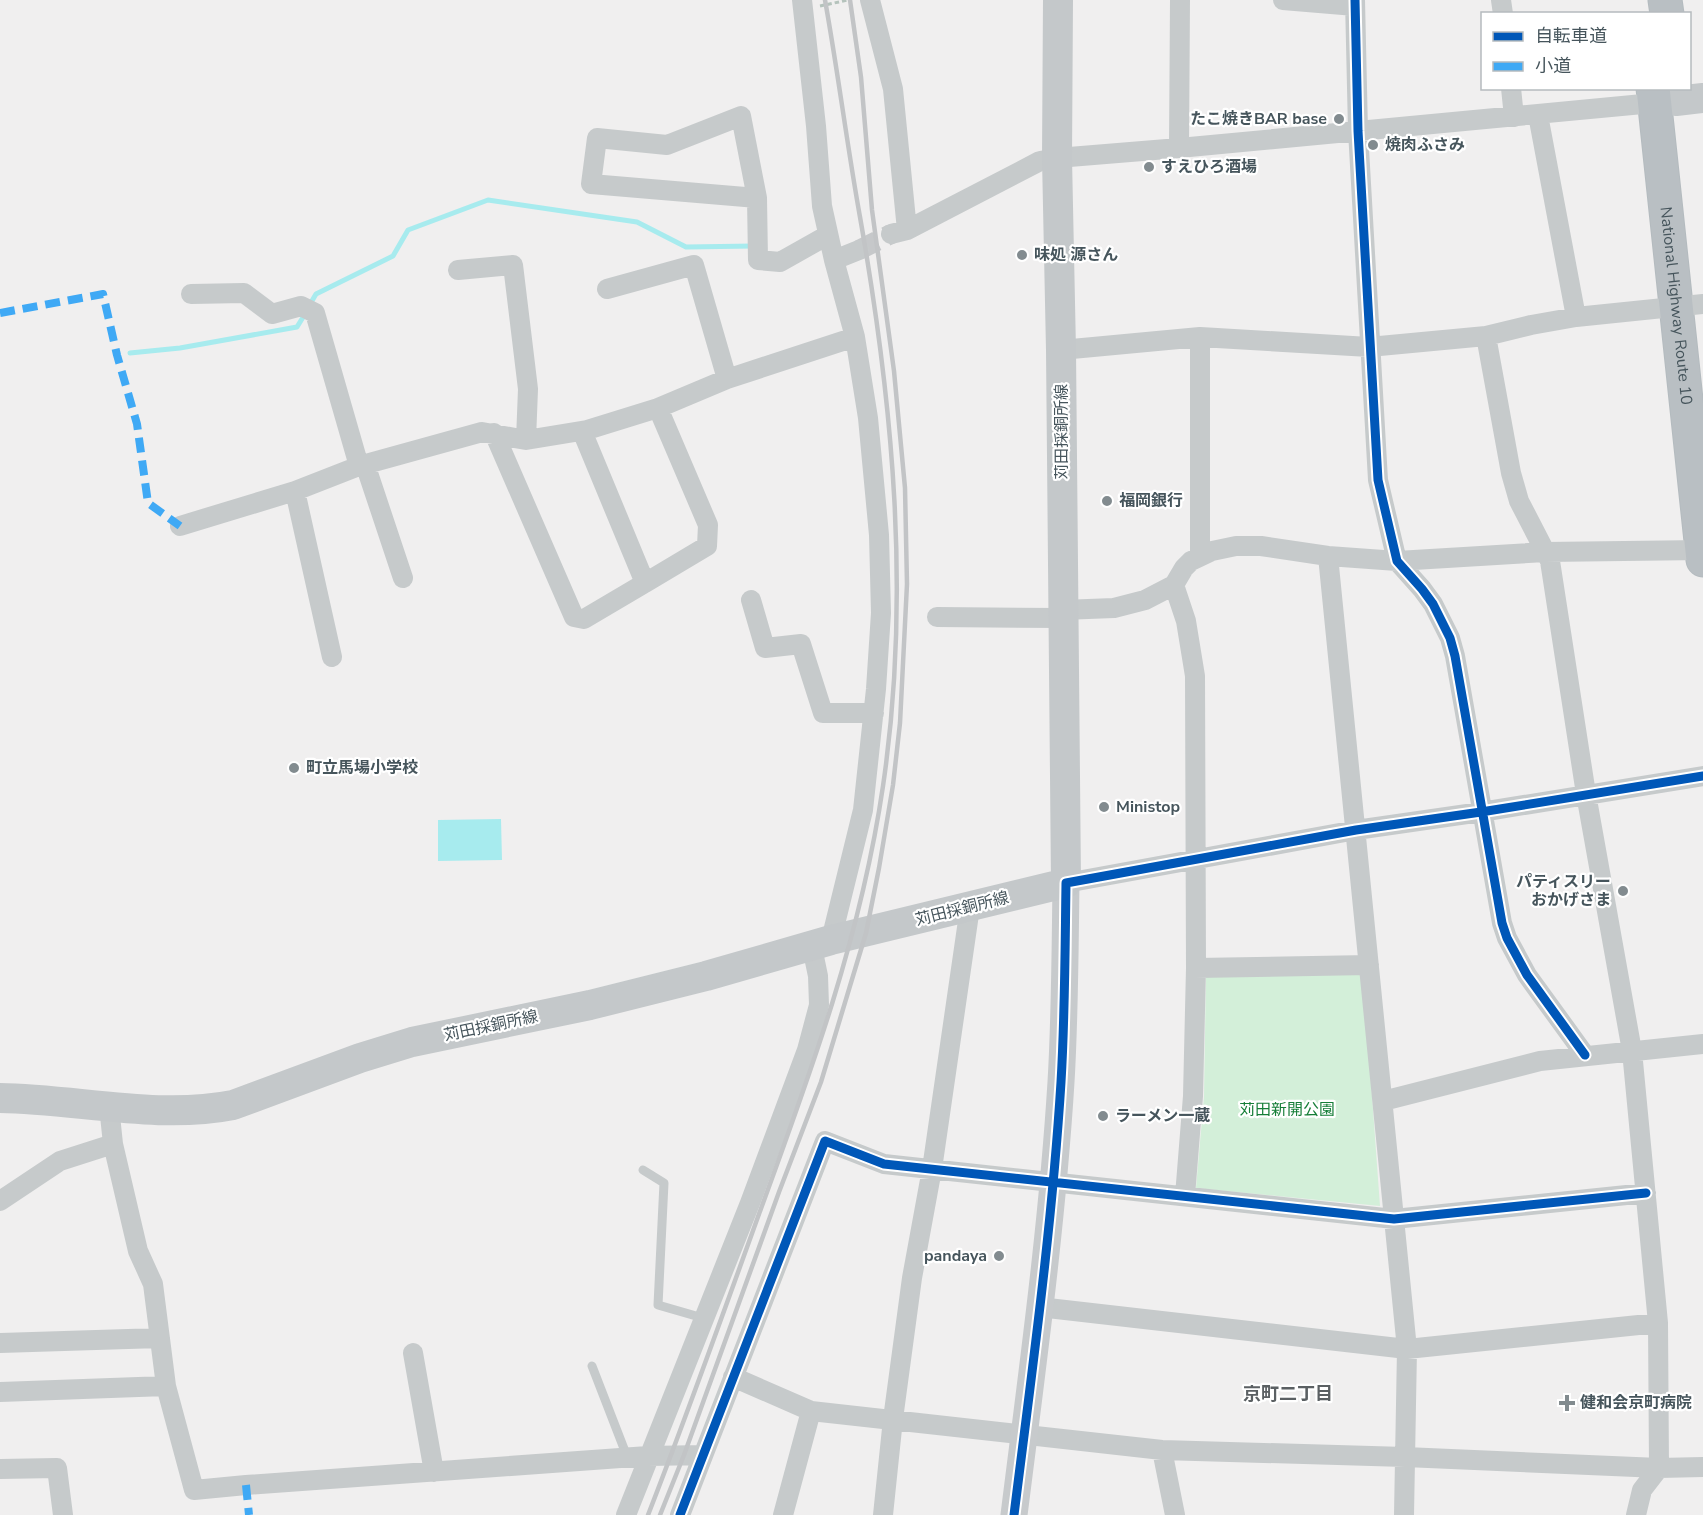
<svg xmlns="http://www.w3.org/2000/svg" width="1703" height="1515" font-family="'Nunito Sans','Noto Sans JP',sans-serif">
<rect width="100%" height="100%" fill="#f0efef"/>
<path fill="#d3efd9" d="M1363 972 1380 1206 1196 1188 1204 1097 1206 976Z"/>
<path fill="#a7ebee" d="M501 819 502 860 438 861V820Z"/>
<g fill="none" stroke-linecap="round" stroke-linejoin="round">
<path stroke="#a7ebee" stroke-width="5" d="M309 306 316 294 393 256 408 230 488 200 637 222 686 247 754 246
M130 353 180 348 297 327 305 314"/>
<path stroke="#c6c8ca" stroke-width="20" stroke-dasharray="20 10" stroke-linecap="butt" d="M859 250 891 234"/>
<defs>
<g id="highway">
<path d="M1665 0 1667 14"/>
<path id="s1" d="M1653 88 1703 560"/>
</g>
</defs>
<use href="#highway" stroke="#b4bbbf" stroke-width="35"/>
<path stroke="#b5c3bc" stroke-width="3" stroke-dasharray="4.5 3" stroke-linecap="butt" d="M820 6 848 0"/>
<path stroke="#c6cacb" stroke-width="9" d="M643 1170 664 1183 658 1305 703 1318
M592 1366 628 1459"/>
<path stroke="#c6cacb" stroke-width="20" d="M802 0 816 126 822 206 834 260 855 337 868 418 879 535 881 613 876 689 863 810 831 940
M870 0 893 89 907 230
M1283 0 1355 6
M1355 0 1358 131 1378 480 1397 561 1422 589 1433 604 1450 638 1455 656 1502 923 1507 938 1527 975 1585 1055
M1501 0 1503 14
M1511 88 1514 117
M1538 115 1576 317
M1179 148 1180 0
M757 198 741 116 667 145 597 138 591 184 757 198 758 260 780 262 828 235
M891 234 907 230 1040 161 1057 158 1179 148 1664 102
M834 260 859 250
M458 270 513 265 528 389 526 440
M607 289 694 265 727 379
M191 294 244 293 272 314 301 306 315 313 359 466
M1486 336 1511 473 1519 501 1550 561 1586 794 1632 1051 1658 1323 1659 1468 1642 1490 1636 1515
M1200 337V556
M1061 350 1200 337 1369 347 1486 336 1531 325 1576 317 1703 304
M582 431 645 583 707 546 708 525 658 408
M494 433 574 617 584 619 645 583
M365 464 403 578
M295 491 332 657
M180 526 295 491 359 466 482 432 526 440 587 430 658 408 727 379 855 337
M1328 556 1407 1349 1404 1515
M1174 585 1186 621 1195 676 1196 968 1193 1096 1185 1196
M751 600 765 648 801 644 823 713H874
M1062 610 1114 608 1145 600 1174 585 1184 568 1191 561 1212 551 1236 546H1261L1328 556 1397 561 1545 552 1703 550
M937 617 1062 618
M1066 883 1356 830 1481 812 1703 776
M1196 968 1369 965
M1383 1101 1540 1061 1703 1044
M109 1106 113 1144 138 1251 153 1284 166 1386 194 1490 246 1485 648 1456 703 1455
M0 1201 60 1161 113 1144
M1039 1307 1407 1349 1658 1323
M0 1343 160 1338
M413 1353 434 1472
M733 1377 811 1411 1162 1450 1405 1457 1659 1468 1703 1467
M0 1392 166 1386
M1162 1450 1175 1515
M0 1469 57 1468 63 1515
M626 1515 750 1203 807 1050 819 1005 818 976 812 947
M680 1515 825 1141 884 1164 1394 1219 1646 1193
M783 1515 811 1411
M883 1515 893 1419 912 1278 932 1169 970 907"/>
<path stroke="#c7cacc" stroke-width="27" d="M1014 1515C1032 1371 1052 1227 1061 1082 1065 1016 1065 950 1066 883"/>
<path stroke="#c4c8ca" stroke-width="30" d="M1676 101 1703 98
M0 1098C77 1099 157 1120 233 1105L360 1058 412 1042 590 1005 706 976 831 940 1066 883 1061 350 1057 158 1058 0"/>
<use href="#highway" stroke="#b9bfc3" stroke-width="33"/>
<path stroke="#c2c4c6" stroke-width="4.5" d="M648 1515C687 1415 723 1314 759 1214 811 1072 861 936 883 786 911 596 893 404 860 217 847 145 838 72 825 0
M660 1515 684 1455 779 1192 821 1082 866 933 879 868 893 785 900 723 907 584 905 488 894 371 872 210 861 77 850 0"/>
<path stroke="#3fa9f5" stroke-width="8" stroke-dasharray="15 8" stroke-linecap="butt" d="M0 313 103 294 117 355 137 424 148 503 180 526
M246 1485 249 1515"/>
<defs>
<path id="cycleway" d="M1355 0 1358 131 1378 480 1397 561 1422 589 1433 604 1450 638 1455 656 1502 923 1507 938 1527 975 1585 1055
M680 1515 825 1141 884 1164 1394 1219 1646 1193
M1014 1515C1032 1371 1052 1227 1061 1082 1065 1016 1065 950 1066 883L1356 830 1481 812 1703 776"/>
</defs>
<use href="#cycleway" stroke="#fff" stroke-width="13"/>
<use href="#cycleway" stroke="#0057b8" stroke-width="9"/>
</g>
<g fill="#828b8f" stroke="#fff" stroke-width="2">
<circle cx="1339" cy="119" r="6"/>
<circle cx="1373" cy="145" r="6"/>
<circle cx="1149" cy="167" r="6"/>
<circle cx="1022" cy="255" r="6"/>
<circle cx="1107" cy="501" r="6"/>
<circle cx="294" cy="768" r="6"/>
<circle cx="1104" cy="807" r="6"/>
<circle cx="1623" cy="891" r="6"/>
<circle cx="1103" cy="1116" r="6"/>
<circle cx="999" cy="1256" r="6"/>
<path d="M1564 1394h6v6h6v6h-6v6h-6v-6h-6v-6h6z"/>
</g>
<g text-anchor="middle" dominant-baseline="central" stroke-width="4.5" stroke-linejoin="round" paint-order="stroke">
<g font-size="16" font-weight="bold" fill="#46555c" stroke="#fff" text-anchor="start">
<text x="1327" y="119" text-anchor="end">たこ焼きBAR base</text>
<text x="1385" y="145">焼肉ふさみ</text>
<text x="1161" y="167">すえひろ酒場</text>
<text x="1034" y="255">味処 源さん</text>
<text x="1119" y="501">福岡銀行</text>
<text x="306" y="768">町立馬場小学校</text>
<text x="1116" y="807">Ministop</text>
<text x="1611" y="882" text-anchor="end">パティスリー<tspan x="1611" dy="18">おかげさま</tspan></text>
<text x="1115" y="1116">ラーメン一蔵</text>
<text x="987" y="1256" text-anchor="end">pandaya</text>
<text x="1580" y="1403">健和会京町病院</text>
</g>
<g font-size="16" fill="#46555c" stroke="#fff">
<text stroke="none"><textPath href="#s1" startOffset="219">National Highway Route 10</textPath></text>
<text transform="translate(1062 432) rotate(-90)">苅田採銅所線</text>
<text transform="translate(962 909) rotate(-14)">苅田採銅所線</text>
<text transform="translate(491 1026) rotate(-12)">苅田採銅所線</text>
</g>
<g font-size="16" fill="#167e38" stroke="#fff">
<text x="1287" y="1110">苅田新開公園</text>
</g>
<g font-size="18" font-weight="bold" fill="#5b6063" stroke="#fff">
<text x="1288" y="1394">京町二丁目</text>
</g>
</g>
<rect x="1481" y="12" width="210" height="78" fill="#ffffff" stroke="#b5bbbe" stroke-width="1.5"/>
<rect x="1493" y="32" width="30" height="9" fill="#0057b8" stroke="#b5bbbe" stroke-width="1.5"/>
<text x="1535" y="42" font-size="18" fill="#46555c">自転車道</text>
<rect x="1493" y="62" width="30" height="9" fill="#3fa9f5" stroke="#b5bbbe" stroke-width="1.5"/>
<text x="1535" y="72" font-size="18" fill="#46555c">小道</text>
</svg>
